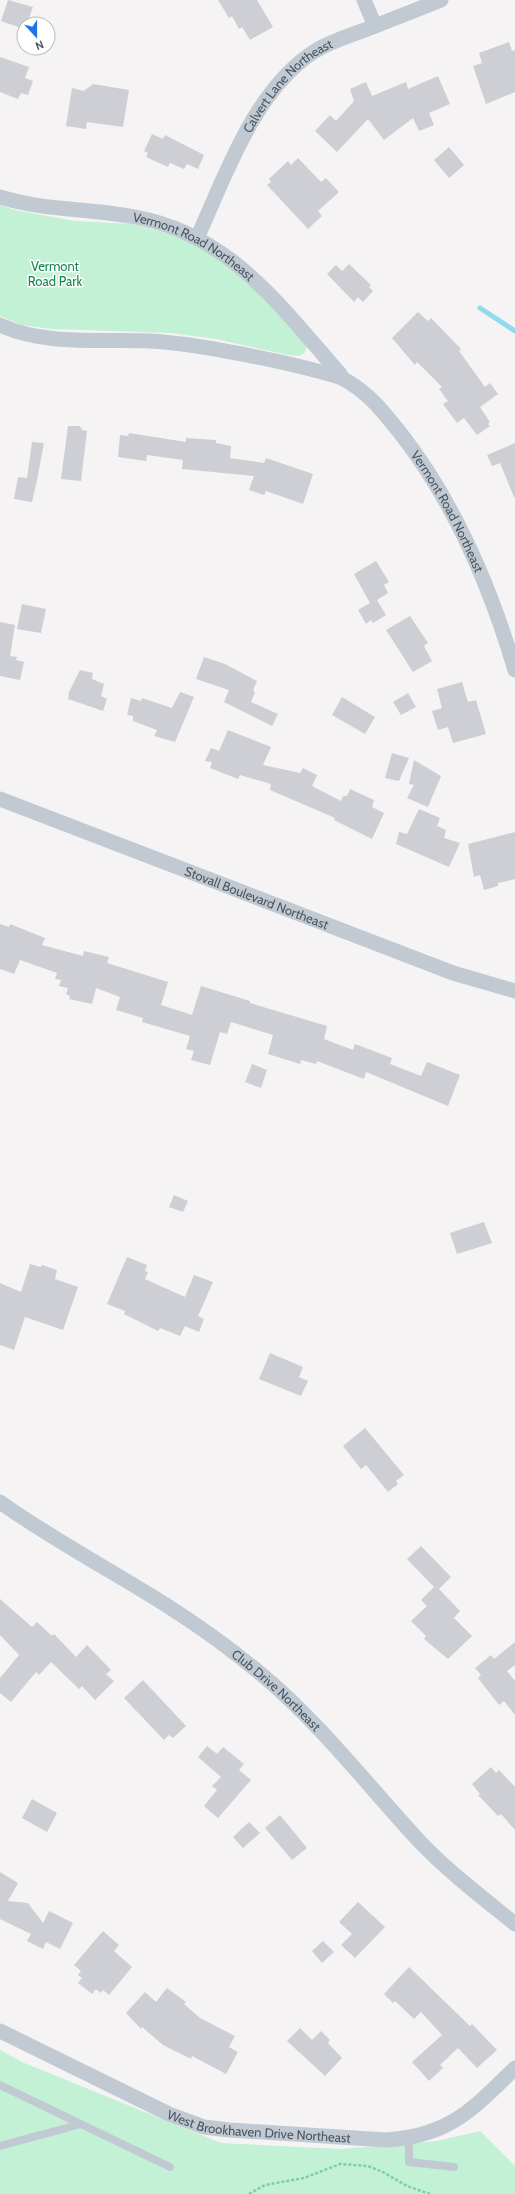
<svg xmlns="http://www.w3.org/2000/svg" width="515" height="2194" font-family="Cabin,sans-serif">
<rect width="100%" height="100%" fill="#f5f3f3"/>
<path fill="#c3f1d5" d="M0 205 15 210 74 221 133 224 177 236 213 254 253 288 307 344 305 352 300 356 288 355 216 339 171 333 52 329 22 325 0 316Z
M0 2050 22 2062 221 2143 341 2149 437 2141 480 2131 515 2166V2194H0Z"/>
<g fill="none" stroke-linecap="round" stroke-linejoin="round">
<path stroke="#90daee" stroke-width="5" d="M480 308 515 331"/>
</g>
<path fill="#cdcfd5" d="M8 0 33 7 27 24H24V29L1 21Z
M218 0H257L273 27 250 40 242 27 239 29 232 16 229 18Z
M509 42 512 51 515 50V92L486 104 473 66 482 63 479 53Z
M0 57 29 67 25 78 33 81 28 95 21 93 18 99 0 92Z
M438 76 450 104 429 113 434 125 419 131 413 118 384 140 368 119 337 152 315 131 330 115 336 121 354 101 350 89 366 82 372 96 406 82 408 89Z
M93 84 129 90 123 127 87 122 86 129 66 126 72 88 84 91Z
M152 134 163 139 165 135 204 155 198 169 187 164 184 169 170 163 168 167 146 157 148 153 144 151Z
M449 147 464 165 449 178 434 160Z
M298 158 321 182 326 178 339 192 318 211 322 216 308 229 267 185 271 182 269 179 288 161 291 165Z
M349 264 371 285 369 287 373 291 363 302 358 297 354 302 327 274 336 265 342 271Z
M418 312 428 321 431 318 461 349 459 351 485 387 490 383 498 394 480 407 490 422 488 424 490 426 477 435 464 418 457 423 443 404 448 401 439 389 442 387 417 362 415 365 392 338Z
M68 426H80L82 430 87 431 81 481 61 479Z
M129 433 186 442V438L216 440V443L231 446 230 458 264 463 266 458 313 474 303 504 266 491 264 495 249 490 254 476 182 469 183 460 147 455 146 461 118 457 120 435 128 436Z
M32 442 44 443 37 480 30 479 37 480 32 502 14 499 18 477 27 478Z
M515 443V497H514L500 463 492 466 487 455Z
M376 561 389 582 384 585 388 593 377 600 386 615 373 623 371 620 366 624 358 610 370 603 354 574Z
M22 604 46 609 41 633 17 629Z
M410 616 428 643 424 646 432 661 413 672 386 630Z
M0 622 15 625 10 656 17 657 16 660 24 662 20 680 0 676Z
M204 657 225 664 257 681 253 690 255 692 251 702 278 714 272 726 224 702 229 690 196 679Z
M80 670 93 673 92 679 104 684 101 696 107 699 103 711 68 699 69 694H68Z
M462 682 468 702 476 700 486 734 453 743 448 727 438 730 432 711 442 708 437 689Z
M180 692 194 697 175 742 154 736 157 730 133 721V716L127 715 131 698 141 701 142 698 172 708Z
M408 693 416 707 401 715 393 702Z
M342 697 375 717 365 734 332 715Z
M228 730 271 747 263 765 300 773 303 768 317 775 312 786 341 801 343 796H347L350 789 374 800 372 807 384 813 372 839 334 820 335 818 270 790 271 784 240 775 238 779 210 768 212 762 205 761 211 748 219 751Z
M392 753 409 758 399 781 385 778Z
M414 760 441 776 428 807 407 798 414 785 409 784Z
M419 809 440 818 437 826 446 830 444 838 460 843 449 867 396 844 399 832 407 834Z
M515 832V879L498 883V886L484 890 480 875 474 877 468 844Z
M0 924 9 927 10 924 45 938 42 945 83 956 84 951 109 957 107 963 168 982 161 1005 192 1015 201 986 250 1001V1003L327 1026 324 1039 353 1050 355 1044 392 1058 390 1064 421 1076 427 1062 460 1075 448 1106 366 1072 364 1079 317 1061 316 1064 301 1060 300 1064 268 1054 273 1035 231 1022 227 1034 220 1032 210 1065 191 1060 194 1051 186 1049 190 1036 142 1022 143 1018 116 1010 120 997 96 988 92 1004 69 999 70 996 66 994 68 988 59 986 61 980 55 979 57 973 20 960 14 974 0 969Z
M252 1064 267 1070 261 1088 245 1082Z
M174 1195 188 1201 183 1212 169 1207Z
M484 1222 492 1243 457 1254 450 1233Z
M127 1257 147 1265 145 1271 148 1272 145 1279 185 1297 194 1275 213 1282 198 1316 204 1319 199 1332 185 1326 180 1336 160 1328 158 1331 124 1314 125 1311 107 1304Z
M30 1264 41 1267 42 1265 57 1270 55 1279 78 1287 63 1330 25 1317 14 1350 0 1345V1283L21 1292Z
M270 1353 303 1367 299 1377 308 1381 301 1396 259 1379Z
M365 1428 404 1475 396 1481 398 1484 388 1492 366 1465 361 1469 343 1446Z
M421 1546 451 1577 439 1589 460 1611 454 1618 472 1636 448 1659 424 1639 426 1636 411 1621 427 1606 421 1600 434 1587 407 1559Z
M0 1599 32 1627 37 1622 52 1636 54 1634 76 1657 87 1645 111 1670 106 1674 114 1681 95 1700 82 1686 79 1689 51 1662 39 1675 36 1672 11 1702 0 1693V1678L19 1655 0 1635Z
M515 1642V1665L507 1671 515 1681V1715L504 1701 499 1705 478 1678 481 1675 475 1668 491 1655 494 1659Z
M143 1680 186 1726 173 1738 169 1735 164 1740 124 1698Z
M207 1746 217 1754 223 1747 244 1764 239 1770 251 1780 218 1818 204 1806 217 1790 212 1786 221 1777 198 1757Z
M491 1767 496 1773 499 1770 515 1787V1830L501 1814 498 1816 478 1795 480 1794 472 1784Z
M32 1799 57 1813 47 1832 22 1818Z
M280 1815 307 1848 292 1860 265 1828Z
M249 1822 260 1833 243 1848 233 1837Z
M0 1872 18 1883 8 1901 28 1903 43 1923 49 1911 73 1923 60 1949 46 1942 43 1949 27 1941 31 1934 0 1919Z
M358 1902 385 1927 355 1958 341 1945 352 1934 339 1922Z
M103 1931 119 1945 114 1951 132 1967 109 1995 103 1990 101 1993 96 1989 92 1994 78 1983 82 1978 78 1975 81 1971 74 1965Z
M323 1941 334 1952 322 1963 312 1951Z
M409 1967 470 2026 472 2024 497 2050 477 2068 458 2048 440 2065 443 2068 429 2081 412 2062 442 2035 421 2012 414 2019 395 2001 393 2003 384 1994Z
M167 1988 186 2002 184 2004 200 2018 235 2036 229 2047 238 2052 226 2074 192 2056 191 2059 163 2045 142 2027 141 2029 126 2013 145 1992 156 2002Z
M300 2028 312 2040 321 2031 330 2040 328 2043 342 2058 325 2076 287 2041Z"/>
<g fill="none" stroke-linecap="round" stroke-linejoin="round">
<path stroke="#7ad0a6" stroke-width="2.5" stroke-dasharray="3 2" stroke-linecap="butt" d="M249 2194 265 2185 304 2178 340 2164 368 2166 383 2172 407 2186 430 2194"/>
<path stroke="#c1cad2" stroke-width="8" d="M0 2085 170 2167
M409 2139V2162L454 2167
M0 2146 81 2124"/>
<g stroke="#c1cad2" stroke-width="15">
<path d="M364 0 375 26"/>
<path id="s1" d="M0 197C44 211 90 208 135 217 230 234 281 307 340 374L342 378C369 393 382 410 401 434 455 503 490 586 515 670"/>
<path id="s2" d="M197 238C226 175 254 90 315 51 330 42 348 36 365 30 390 20 416 10 441 0"/>
<path d="M0 325C46 346 99 339 149 341 186 343 221 350 257 357 286 363 314 369 342 378"/>
<path id="s3" d="M0 799 453 973 515 991"/>
<path id="s4" d="M0 1502C53 1540 111 1570 166 1605 199 1626 231 1649 261 1674 321 1724 368 1786 421 1843 450 1873 483 1898 515 1924"/>
<path id="s5" d="M0 2031 169 2114 204 2127 229 2130 386 2140C449 2136 472 2110 515 2068"/>
</g>
</g>
<g text-anchor="middle" dominant-baseline="central" stroke-width="3" stroke-linejoin="round" paint-order="stroke">
<g font-size="13" fill="#4a5661" stroke="#fff">
<text stroke="none"><textPath href="#s2" startOffset="180">Calvert Lane Northeast</textPath></text>
<text stroke="none"><textPath href="#s1" startOffset="203">Vermont Road Northeast</textPath></text>
<text stroke="none"><textPath href="#s1" startOffset="578">Vermont Road Northeast</textPath></text>
<text stroke="none"><textPath href="#s3" startOffset="275">Stovall Boulevard Northeast</textPath></text>
<text stroke="none"><textPath href="#s4" startOffset="335">Club Drive Northeast</textPath></text>
<text stroke="none"><textPath href="#s5" startOffset="280">West Brookhaven Drive Northeast</textPath></text>
</g>
<g font-size="13" fill="#17864f" stroke="#fff">
<text x="55" y="266">Vermont<tspan x="55" dy="15">Road Park</tspan></text>
</g>
</g>
<g transform="translate(36 36) rotate(159)"><circle r="19" fill="#ffffff" stroke="#b7bbc0"/>
<path d="M0-3L7 15L0 10L-7 15Z" fill="#1a73e8"/>
<text y="-6" font-size="11" font-weight="bold" text-anchor="middle" fill="#4a5661">N</text>
</g>
</svg>
